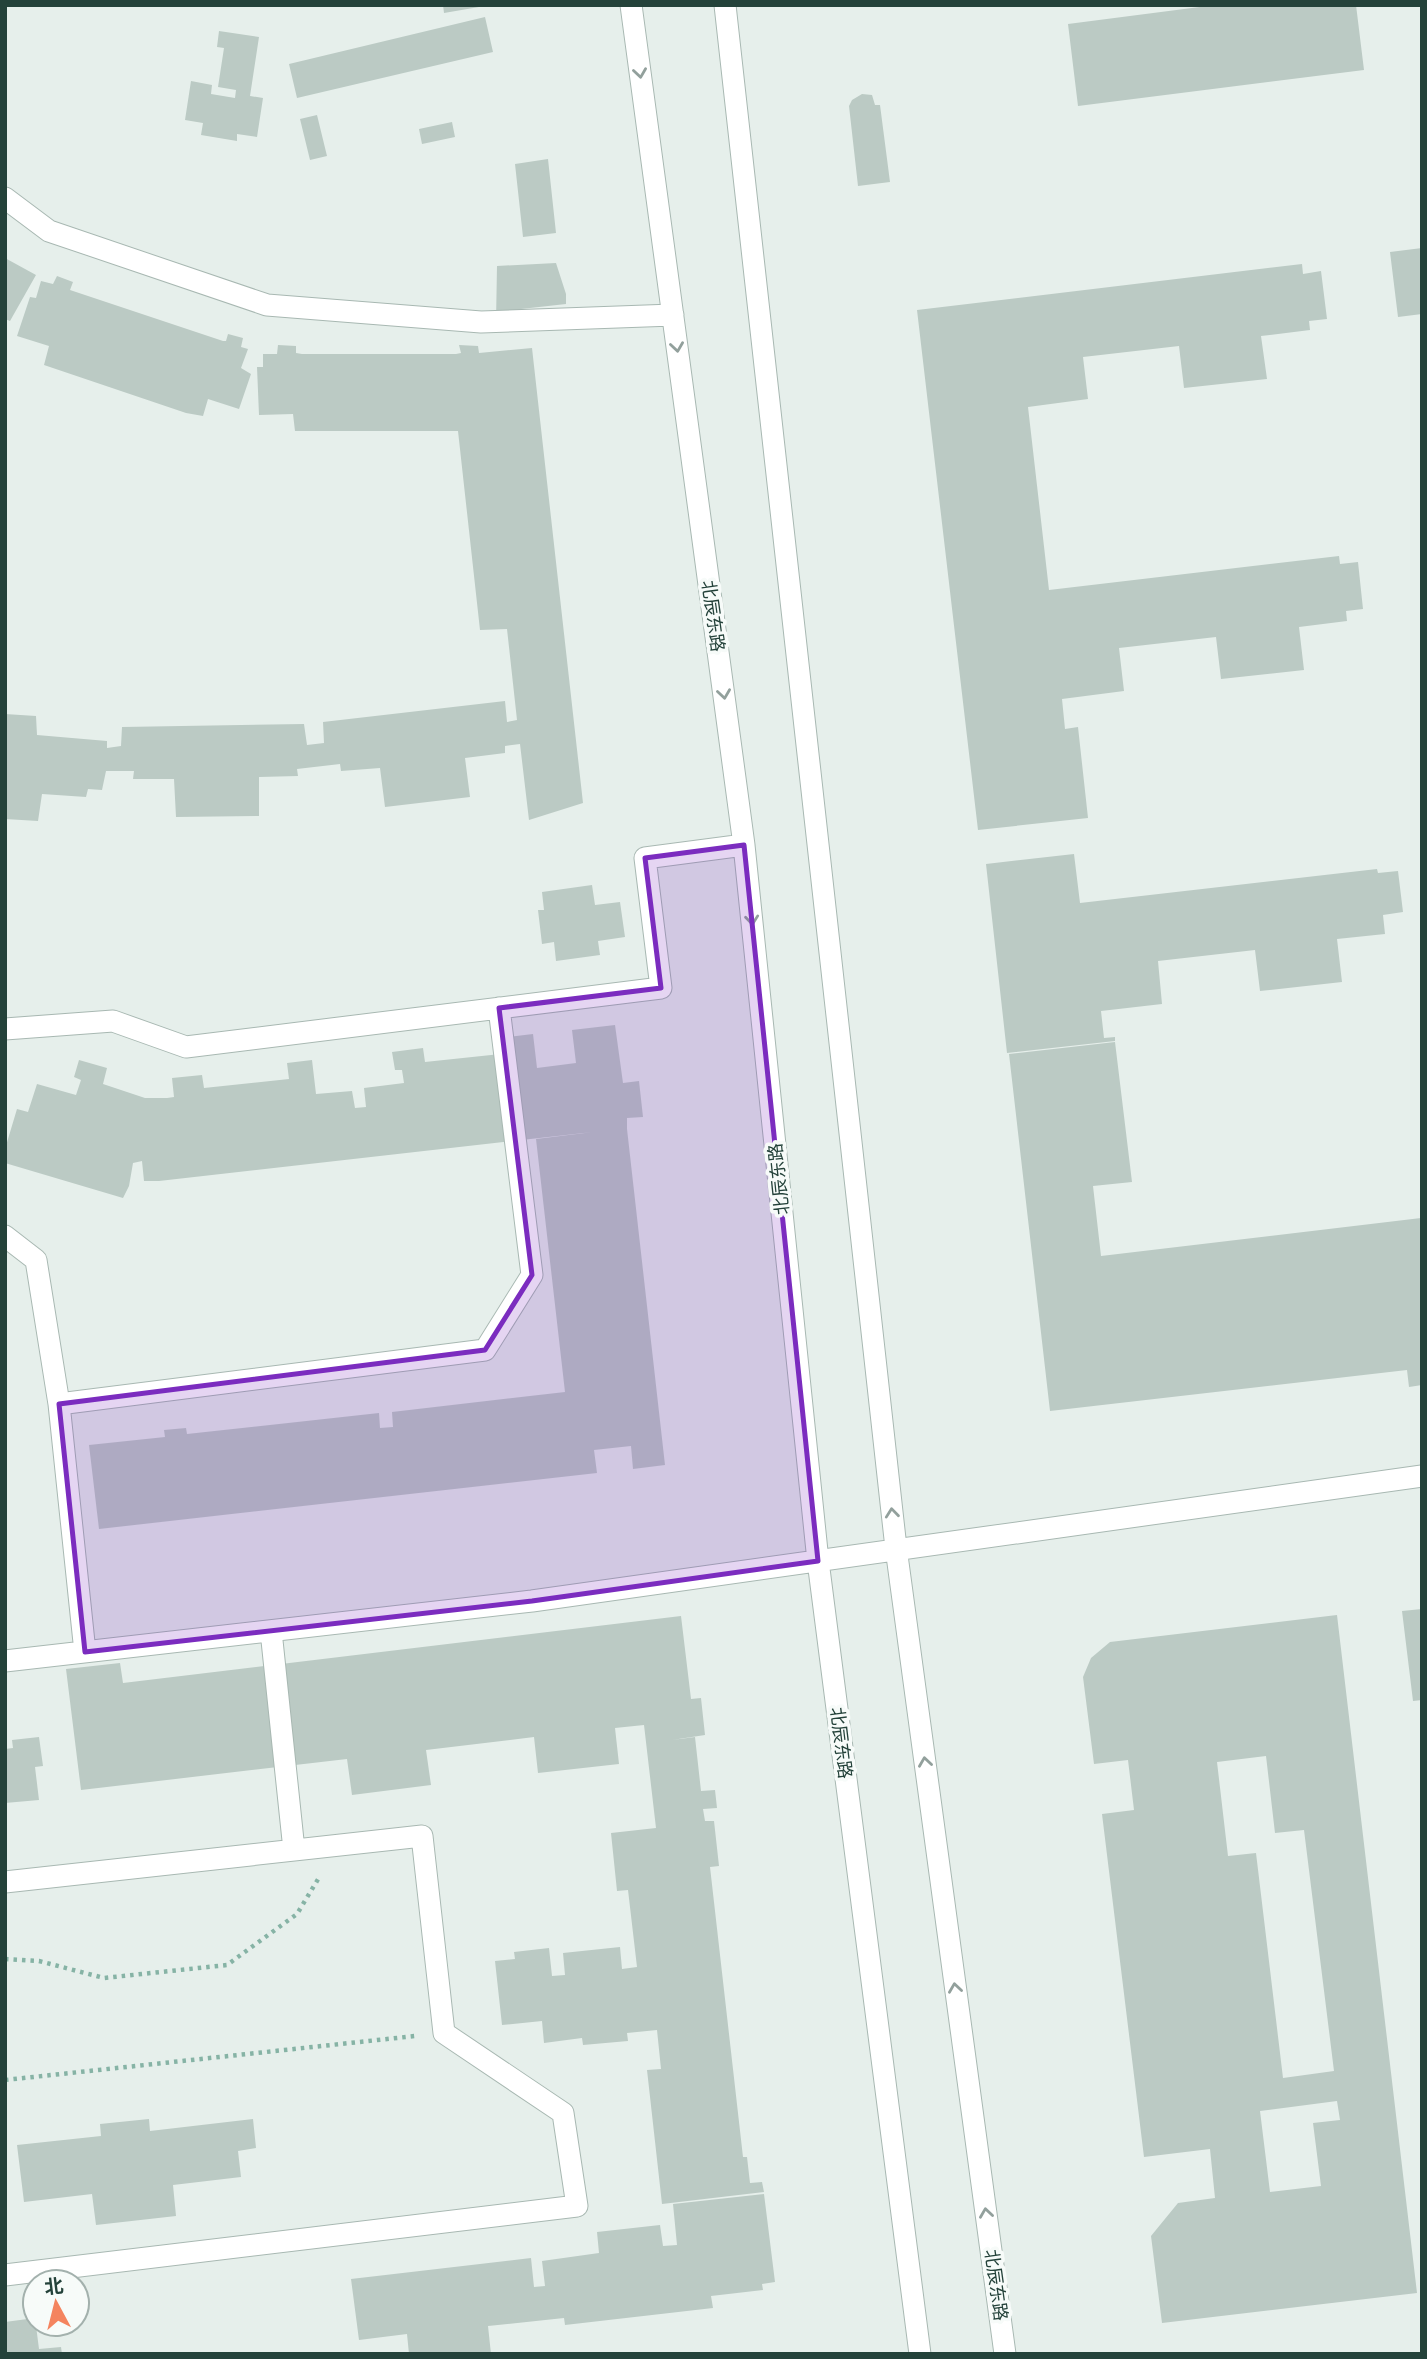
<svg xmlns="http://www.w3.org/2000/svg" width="1427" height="2359" font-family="Arial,'Noto Sans SC',sans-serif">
<rect width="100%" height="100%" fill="#e6efeb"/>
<path fill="#bbcac4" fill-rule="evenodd" d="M443 5H479V7L444 13Z
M1215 5H1356L1364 70 1078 106 1068 24Z
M485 17 493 52 297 98 289 64Z
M219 31 259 37 250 96 263 98 257 137 237 134V141L201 135 203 123 185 120 191 81 212 85 211 94 235 98 236 90 218 87 224 48 217 47Z
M862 94 872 95 875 105H880L890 182 858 186 849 106 852 100Z
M317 115 327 156 310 160 300 119Z
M452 122 455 137 422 144 419 129Z
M548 159 556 233 523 237 515 164Z
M1422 248V314L1398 317 1390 252Z
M5 258 36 275 10 321 5 319Z
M556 263 566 294V304L521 309 523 320 496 322 497 266Z
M1302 264 1303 274 1321 271 1327 319 1309 321 1310 330 1261 336 1267 379 1184 388 1179 346 1083 357 1088 399 1028 407 1049 590 1339 556 1340 564 1358 562 1363 609 1346 611 1347 621 1299 627 1304 670 1221 679 1216 637 1119 648 1124 691 1062 699 1065 729 1078 727 1088 818 978 830 917 310Z
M57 276 73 282 70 290 223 341H226L228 334 243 338 241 347 248 349 241 368 251 374 239 409 208 399 203 416 186 413 44 365 49 346 17 336 30 297 36 298 41 281 53 284Z
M278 345 296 346V353L302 354H456L461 353 459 345 478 346 479 353 532 348 583 803 529 820 520 744 505 746V753L465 758 470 797 385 807 380 768 341 771 340 764 297 769 298 776 259 777V816L176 817 174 779H133L134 771H106L102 790 88 789 86 797 42 794 38 821 5 819V714L36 716 37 735 107 741V748L121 746 122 727 304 724 307 745 324 743 323 722 505 701 507 722 517 720 507 629 480 630 458 431H295L293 414 259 415 257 367H263V354H277Z
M1074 854 1080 903 1377 869 1378 873 1398 871 1403 912 1383 915 1385 934 1337 939 1342 982 1260 991 1255 950 1158 961 1162 1004 1101 1011 1104 1038 1115 1037V1041L1007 1053 986 864Z
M592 885 595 905 620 902 625 937 598 941 600 955 556 961 554 942 542 944 538 910H544L542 892Z
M615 1025 623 1083 639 1081 643 1117 627 1118V1129L665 1465 633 1469 631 1446 594 1450 597 1473 99 1529 89 1445 165 1437 164 1430 186 1428 187 1434 379 1413 380 1428 393 1427 392 1412 565 1392 536 1139 593 1132 159 1181H144L142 1161 133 1163 129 1186 123 1198 5 1163V1149L17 1109 28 1112 37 1084 76 1095 81 1080 74 1077 79 1060 107 1068 103 1084 145 1098H167L174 1097 172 1078 202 1075 204 1088 289 1079 287 1063 312 1060 316 1094 352 1091 355 1108 366 1107 364 1088 404 1083 402 1070H395L392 1052 423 1048 425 1062 510 1053 508 1037 533 1034 537 1068 576 1063 572 1030Z
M1115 1042 1132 1182 1093 1186 1101 1256 1421 1218 1422 1385 1409 1387 1407 1370 1050 1411 1009 1054Z
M1422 1609V1700L1413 1701 1402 1611Z
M1337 1615 1417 2293 1162 2323 1151 2236 1178 2203 1215 2198 1210 2149 1144 2157 1102 1814 1134 1810 1128 1760 1094 1764 1083 1677 1091 1658 1110 1642ZM1266 1756 1275 1833 1304 1830 1334 2071 1283 2078 1256 1853 1228 1856 1217 1762ZM1337 2101 1340 2120 1313 2123 1321 2186 1270 2192 1260 2111Z
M681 1616 691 1699 701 1698 705 1735 672 1740 695 1737 701 1791 715 1790 717 1808 703 1809 705 1821H714L719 1866 710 1867 743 2157H747L750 2183 762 2182 764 2192 662 2204 647 2070 661 2069 657 2030 627 2033 628 2041 583 2045 582 2038 544 2043 542 2021 502 2025 495 1961 515 1959 514 1952 549 1948 552 1976 565 1975 563 1953 620 1947 622 1969 637 1967 628 1890 617 1891 611 1833 656 1828 644 1725 615 1728 619 1764 538 1773 534 1737 426 1750 431 1785 352 1795 347 1759 81 1790 66 1669 120 1663 123 1683Z
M39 1737 43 1766 35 1767 39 1800 5 1803V1749L13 1748 12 1740Z
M149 2119 150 2131 253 2119 256 2148 238 2151 241 2177 173 2185 176 2216 96 2225 92 2194 24 2202 17 2145 101 2136 100 2124Z
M764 2194 775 2282 762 2284 763 2290 711 2296 713 2308 565 2325 564 2318 488 2326 491 2354H409L407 2334 359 2340 351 2279 531 2258 534 2287 545 2286 542 2261 599 2253 597 2232 660 2225 663 2246 677 2245 673 2204Z
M35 2318 39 2349 61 2347 62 2354H5V2322Z"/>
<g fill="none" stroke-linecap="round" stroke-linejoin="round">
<defs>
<path id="minor" d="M631 5 744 845 818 1561 920 2354
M725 5 896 1548 1005 2354
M5 198 49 231 267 305 481 322 673 315
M5 1029 113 1021 186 1047 661 988 645 858 744 845
M5 1236 36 1260 59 1404 85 1652
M59 1404 485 1350 532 1275 499 1008
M271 1631 294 1850
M5 1661 532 1601 1422 1476
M5 1882 422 1836 444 2033 563 2113 577 2206 5 2275"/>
</defs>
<use href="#minor" stroke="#a8b8b2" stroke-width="23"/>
<path stroke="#86b3a5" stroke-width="4.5" stroke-dasharray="3.5 5" stroke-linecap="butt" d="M5 1959 39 1961 104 1978 227 1965 297 1914 320 1876
M5 2080 415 2036"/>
<use href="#minor" stroke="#fff" stroke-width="21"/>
</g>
<defs><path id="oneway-chevron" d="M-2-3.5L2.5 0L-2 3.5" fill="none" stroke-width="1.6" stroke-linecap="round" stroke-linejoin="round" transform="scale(1.75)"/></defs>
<g stroke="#92a09c">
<use href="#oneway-chevron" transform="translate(640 73) rotate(82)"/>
<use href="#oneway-chevron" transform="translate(677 347) rotate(82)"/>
<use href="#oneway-chevron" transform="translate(724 694) rotate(82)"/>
<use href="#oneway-chevron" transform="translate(752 920) rotate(84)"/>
<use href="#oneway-chevron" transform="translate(892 1513) rotate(-96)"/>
<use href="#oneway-chevron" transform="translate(925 1762) rotate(-98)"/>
<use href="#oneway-chevron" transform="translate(955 1988) rotate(-98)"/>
<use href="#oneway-chevron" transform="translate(986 2213) rotate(-98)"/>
</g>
<path fill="#7b2cbf" fill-opacity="0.2" stroke="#7b2cbf" stroke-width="5" stroke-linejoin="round" d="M744 845 818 1561 532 1601 85 1652 59 1404 485 1350 532 1275 499 1008 661 988 645 858Z"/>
<g text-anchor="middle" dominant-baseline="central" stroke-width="7" stroke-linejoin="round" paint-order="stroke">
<g font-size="18" fill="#24423a" stroke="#f7fbf9">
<text transform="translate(713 616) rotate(82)">北辰东路</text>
<text transform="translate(779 1179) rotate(-96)">北辰东路</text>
<text transform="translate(841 1743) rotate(83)">北辰东路</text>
<text transform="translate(996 2285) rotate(82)">北辰东路</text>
</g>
</g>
<rect width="1427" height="2359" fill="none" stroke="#24423a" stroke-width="14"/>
<g transform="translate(56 2303) rotate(353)"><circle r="33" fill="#f7fbf9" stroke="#a3b1ad" stroke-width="2"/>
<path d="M0-5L12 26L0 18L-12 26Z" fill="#f4845f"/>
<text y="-10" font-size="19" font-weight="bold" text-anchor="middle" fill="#24423a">北</text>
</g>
</svg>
